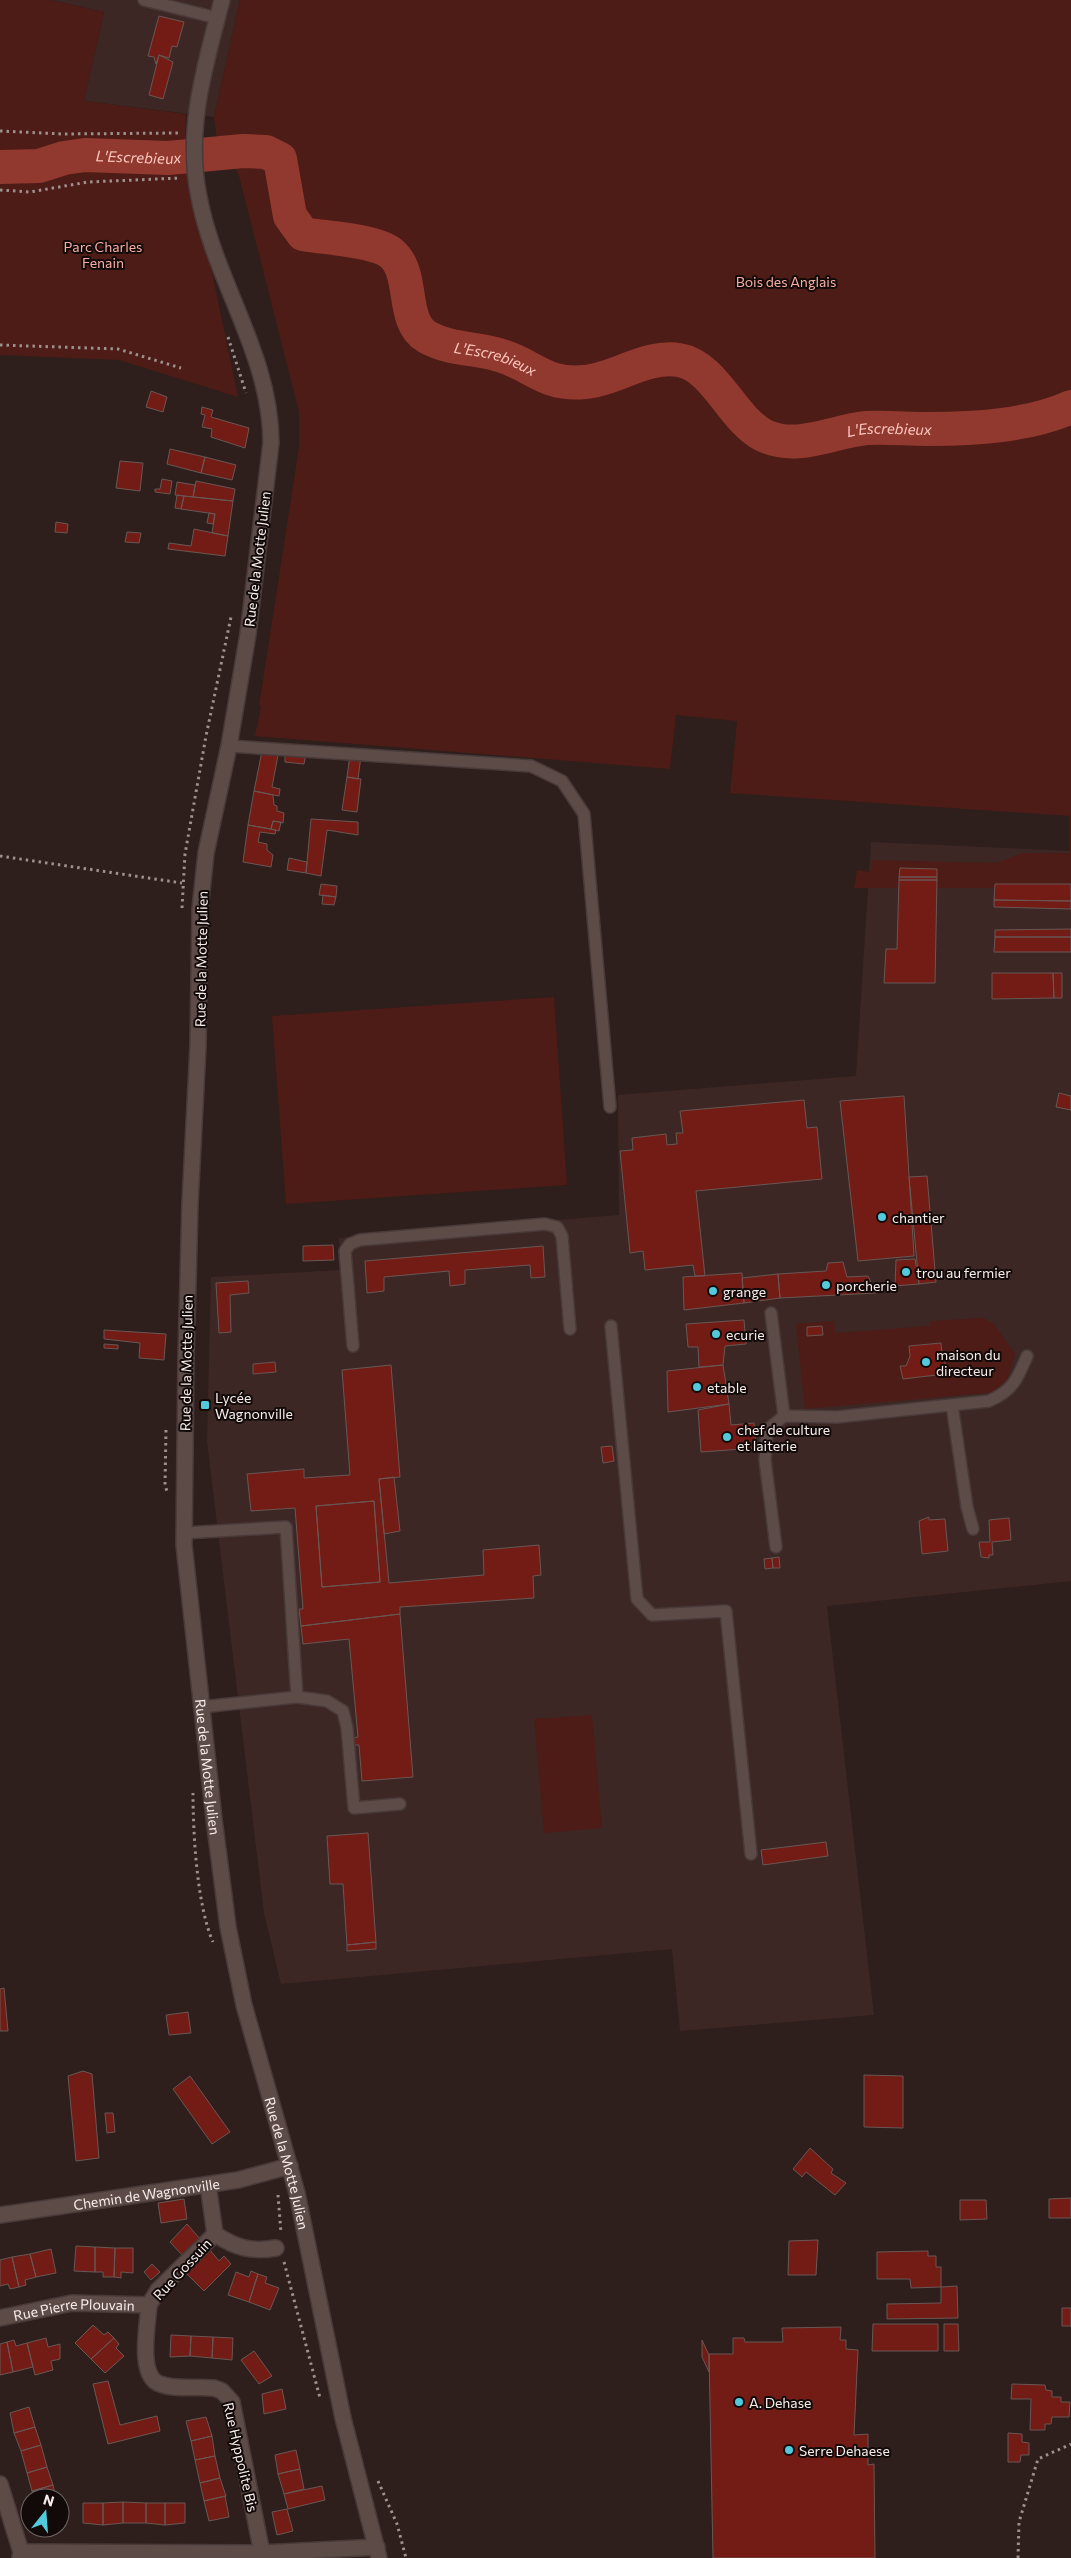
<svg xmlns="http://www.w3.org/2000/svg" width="1071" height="2558" font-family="Commissioner,sans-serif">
<rect width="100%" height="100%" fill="#2e1e1c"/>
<path fill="#3d2724" d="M51 0H240L214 117 84 101 104 12Z
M871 842 1071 851V1581L827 1606 874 2015 680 2031 672 1949 281 1984 264 1913 207 1441 211 1277 341 1270 339 1238 619 1215 618 1095 856 1076Z"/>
<path fill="#4d1c16" d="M0 0H50L104 12 84 101 186 114 185 143 238 397 119 360 0 355Z
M240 0H1071V888H854L857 870 870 872 872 860 996 863 1022 853H1070V816L730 793 737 721 676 715 670 769 255 736 261 706H259L299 447V412L239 176 228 149 218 150 214 117Z
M554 997 567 1185 286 1204 272 1016Z
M984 1318 994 1324 1015 1354 1005 1386 999 1392 805 1409 796 1324 834 1321 835 1333 930 1326V1321Z
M592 1715 602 1828 544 1833 534 1719Z"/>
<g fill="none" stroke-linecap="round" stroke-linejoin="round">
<path stroke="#92392f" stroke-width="34" id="s1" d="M0 167 39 166 64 158 85 155 168 158 243 151 266 152 280 159 290 216 303 234C324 238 377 240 392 254 415 274 400 321 427 337 453 351 474 347 499 355 534 365 544 386 585 382 617 379 645 355 679 360 715 366 732 419 763 435 797 452 832 431 867 428 887 427 908 429 928 429 975 429 1028 426 1071 407"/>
</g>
<path fill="#731c15" stroke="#695754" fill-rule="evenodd" d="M159 16 184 22 177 47 172 46 169 58 159 55 156 64 154 57 148 56Z
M159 55 173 62 163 99 149 95Z
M151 391 167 397 163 412 146 407Z
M202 407 213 410 211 417 249 428 245 448 211 437 212 429 202 427 205 415 201 414Z
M170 449 205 457 201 473 167 464Z
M205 457 236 465 232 480 201 473Z
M120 461 143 463 140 491 116 488Z
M162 479 172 481 170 494 155 492V489H160Z
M196 481 235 489 233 501 193 497Z
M177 482 195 485 193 497 175 495Z
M177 495 184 496 181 509 175 508Z
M184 496 233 501 228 536 212 533 215 514 181 509Z
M209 513 215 514 213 524 207 523Z
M56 522 68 524 67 533 55 532Z
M194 529 228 536 225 556 168 549 169 543 191 546Z
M127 532 141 533 139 543 125 542Z
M262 751 278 755 272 787 280 789 279 796 254 791Z
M285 753 306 754 304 764 285 762Z
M350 755 361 756 358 779 347 777Z
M347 777 361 779 357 812 342 810Z
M254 791 273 795 274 805 277 806V811L284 813 283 823 273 821 271 829 248 825Z
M311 819 358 822V835L327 830 321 876 306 873Z
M273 821 281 822 279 831 271 829Z
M248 825 276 830 275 834 260 832 258 842 267 844V850L273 855 271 867 243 862Z
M289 858 307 862 306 873 287 870Z
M900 868 937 869V877H899Z
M899 877H937V880H899Z
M899 880H937L935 983H884L886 949H897Z
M321 884 337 886 336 897 319 895Z
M995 884H1071V901L994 900Z
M323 895 336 897 334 905 322 904Z
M994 900 1071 901V909L994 907Z
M1071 929V937H995V930Z
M995 937H1071V952H994Z
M992 973H1053L1054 998 992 999Z
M1053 973H1062V998H1054Z
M1059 1093 1071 1096V1110L1056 1107Z
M904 1096 914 1256 858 1261 840 1101Z
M804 1100 807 1128 817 1127 822 1179 696 1191 705 1276H695L693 1265 645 1270 643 1251 630 1253 620 1151 633 1150 632 1138 666 1134 667 1145 677 1144 676 1133H683L680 1111Z
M927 1176 936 1282 919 1284 909 1177Z
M333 1245 334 1260 303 1261V1246Z
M543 1246 545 1277 531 1278 530 1265 465 1270V1284L450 1286 449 1271 384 1277V1291L367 1293 365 1261Z
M915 1259 919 1284 895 1286 896 1260Z
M843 1262 847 1277 868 1276 876 1293 780 1298 778 1274 826 1271 828 1263Z
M742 1273 744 1303 684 1310 683 1277Z
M778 1274 780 1298 744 1303 742 1278Z
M248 1281 249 1293 230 1295 231 1332 219 1333 216 1283Z
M744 1320 746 1344 725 1346 723 1365 699 1367 698 1347H688L686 1324Z
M822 1326 823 1335 807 1336V1327Z
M104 1330 166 1334 164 1360 139 1358 140 1343 104 1339Z
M941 1343 942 1355H945V1374L903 1379 900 1366H906L910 1356 909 1346Z
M104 1344 118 1345V1349L104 1348Z
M275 1362 276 1372 253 1374V1364Z
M391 1365 400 1477 379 1479 389 1583 484 1575 483 1550 539 1545 541 1575 533 1576 534 1598 400 1607V1614L301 1626 299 1609H303L295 1508 251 1511 247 1474 304 1469V1478L350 1475 342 1370ZM374 1501 380 1582 322 1587 316 1506Z
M723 1365 729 1404 668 1412 667 1371Z
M729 1404 731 1425 754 1423 756 1448 701 1452 698 1410Z
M612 1446 614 1461 603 1463 601 1447Z
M394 1477 400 1531 384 1534 379 1479Z
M374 1501 380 1582 322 1587 316 1506Z
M929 1517V1520L945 1519 948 1551 922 1554 919 1521Z
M1009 1518 1011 1540 992 1542 993 1555H989V1558L981 1557 979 1542H990L989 1520Z
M779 1557 780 1568H773L772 1558Z
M772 1558 773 1568 765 1569 764 1559Z
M400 1614 413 1777 362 1781 359 1745H353L352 1738 358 1737 349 1639 303 1644 301 1626Z
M368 1833 376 1942 347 1945 343 1884H330L327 1836Z
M826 1842 828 1856 763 1865 761 1850Z
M376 1942V1949L347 1951V1945Z
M4 1988 8 2031H0V1989Z
M188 2012 191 2033 169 2035 166 2015Z
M83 2071 92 2074 99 2158 76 2161 68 2076Z
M864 2075 903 2076V2128L864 2127Z
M190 2076 230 2132 212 2144 173 2089Z
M105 2113H113L115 2132 107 2133Z
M810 2148 833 2169 831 2173 846 2183 835 2195 806 2172 802 2177 793 2169Z
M1071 2198V2218H1049V2199Z
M184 2199 187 2219 161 2223 158 2203Z
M960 2200H986L987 2219 960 2220Z
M187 2224 200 2239 183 2256 170 2242Z
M818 2240 816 2275H788L789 2241Z
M76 2246 95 2247V2272L74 2271Z
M95 2247 115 2248 114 2277H103V2272H95Z
M115 2248H133V2273L121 2272V2278L114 2277Z
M51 2249 56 2273 36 2277 30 2254Z
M210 2250 219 2261 224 2256 231 2264 204 2291 186 2273Z
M928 2251V2256H936V2267H941V2287L911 2288 910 2279H877V2252Z
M30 2254 36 2277 25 2280 26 2285 19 2287 12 2257Z
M12 2257 19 2287 10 2289 8 2284 0 2286V2260Z
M152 2264 160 2272 151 2280 144 2272Z
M251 2271 258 2274 249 2302 228 2295 236 2272 249 2277Z
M258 2274 267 2277 265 2283 279 2288 270 2310 249 2302Z
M957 2286 958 2318 887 2319V2304L941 2303V2287Z
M1062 2308H1071V2326H1062Z
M873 2324H938V2351H872Z
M944 2324H958L959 2351H944Z
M93 2325 104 2335 108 2332 114 2338 91 2359 75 2343Z
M841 2327 840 2340H846V2349L858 2350 854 2435 868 2434V2465L874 2464 875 2558H713L709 2354H733V2338H744L745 2342H783L782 2328Z
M171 2335 191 2336 190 2356 170 2357Z
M191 2336 213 2337 212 2358 190 2356Z
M213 2337 233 2338 232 2360 212 2358Z
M46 2338 48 2347 60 2344V2359L51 2361 53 2370 35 2375 27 2343Z
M114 2338 119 2344 116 2348 124 2356 105 2373 91 2359Z
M14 2340 16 2346 27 2343 33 2367 13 2372 7 2342Z
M702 2340 709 2355V2372L702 2357Z
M7 2342 13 2372 0 2375V2344Z
M254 2351 272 2376 259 2384 241 2360Z
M108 2381 120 2425 157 2416 160 2431 108 2444 93 2384Z
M1012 2384 1045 2385 1046 2390 1052 2391V2397H1061V2402H1070L1069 2417H1052L1051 2424H1045V2430H1030L1031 2399H1011Z
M282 2389 286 2409 264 2414 262 2394Z
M29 2407 35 2427 14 2433 10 2413Z
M206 2417 212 2436 191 2441 186 2421Z
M35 2427 41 2445 21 2451 14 2433Z
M1008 2433 1022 2434V2442L1029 2443V2455H1021L1020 2462H1008Z
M212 2436 215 2456 195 2460 191 2441Z
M41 2445 47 2467 27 2473 21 2451Z
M296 2450 300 2469 278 2474 275 2455Z
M215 2456 220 2478 200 2483 195 2460Z
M47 2467 53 2485 32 2491 27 2473Z
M300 2469 304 2489 284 2494 278 2474Z
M220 2478 226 2496 204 2501 200 2483Z
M53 2485 56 2498H34L32 2491Z
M322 2486 325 2500 288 2509 284 2494Z
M225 2496 229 2517 209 2521 204 2501Z
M123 2502V2523L103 2525V2503Z
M123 2502 146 2503V2523H123Z
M83 2503H103V2525L83 2523Z
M146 2503H165V2525L146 2523Z
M165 2503H185V2523L165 2525Z
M287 2509 293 2531 277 2535 272 2512Z"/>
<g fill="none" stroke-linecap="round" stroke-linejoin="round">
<defs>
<path id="service" d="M144 0 217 18
M229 746 531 766 562 781 584 814 610 1107
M771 1313 784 1416 837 1417 989 1401C1013 1390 1017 1380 1027 1356
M611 1326 637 1599 652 1615 726 1611 751 1854
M353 1346 345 1251 350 1244 360 1240 545 1224 557 1227 562 1236 570 1329
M952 1405 967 1507 973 1529
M184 1533 286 1527 297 1697 201 1707
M776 1547 765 1460 767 1430 784 1416
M297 1697 327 1701 343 1711 347 1728 354 1808 400 1804"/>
<g id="minor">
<path d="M208 2185 215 2234C236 2248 251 2252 276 2248"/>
<path id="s2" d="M0 2215 238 2180 290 2166"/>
<path d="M215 2234 158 2290 149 2305C148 2324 137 2376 160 2384 176 2390 197 2386 214 2388L222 2391 232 2402 262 2553"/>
<path id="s3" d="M0 2318 72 2303 149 2305"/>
<path d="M0 2484 21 2552 20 2558"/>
<path d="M21 2552 262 2553 377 2547"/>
</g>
<g id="tertiary">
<path id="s4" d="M222 0C205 66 185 129 199 197 215 282 271 355 271 443L248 634 229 746 206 853 200 909 198 1046 190 1203 186 1359 184 1545 214 1819 228 1927 244 2005 297 2193 343 2418 379 2558"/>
</g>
</defs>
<use href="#service" stroke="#483a39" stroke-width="14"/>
<use href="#minor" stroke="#483a39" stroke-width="18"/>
<use href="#tertiary" stroke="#483a39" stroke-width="18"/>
<path stroke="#9d908e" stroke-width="3" stroke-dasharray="2.5 4" stroke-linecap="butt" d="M0 131 63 134 179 133
M0 190 30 192 88 182 181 178
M228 337 246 393
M0 345 118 349 181 368
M0 856 182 883
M182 908 185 854 206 736 231 617
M166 1430 165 1486 167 1491
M193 1793C193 1834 197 1906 213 1942
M278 2195 281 2233
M284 2262 320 2398
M378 2481 397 2524 406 2558
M1018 2558 1019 2522 1038 2459 1071 2444"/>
<use href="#service" stroke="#5d4b48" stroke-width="11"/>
<use href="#minor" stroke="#5d4b48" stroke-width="15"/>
<use href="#tertiary" stroke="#5d4b48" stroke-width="15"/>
</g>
<g fill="#53cadc" stroke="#110a09" stroke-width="2">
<circle cx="882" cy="1217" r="5"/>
<circle cx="906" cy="1272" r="5"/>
<circle cx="826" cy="1285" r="5"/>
<circle cx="713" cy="1291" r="5"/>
<circle cx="716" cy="1334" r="5"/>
<circle cx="926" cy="1362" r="5"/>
<circle cx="697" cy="1387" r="5"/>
<rect x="200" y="1400" width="10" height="10" rx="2.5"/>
<circle cx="727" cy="1437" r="5"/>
<circle cx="739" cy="2402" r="5"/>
<circle cx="789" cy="2450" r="5"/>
</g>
<g text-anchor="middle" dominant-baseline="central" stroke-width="4" stroke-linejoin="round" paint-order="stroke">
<g font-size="14" fill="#f9ada2" stroke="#110a09">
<text x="103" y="246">Parc Charles<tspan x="103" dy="16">Fenain</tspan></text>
<text x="786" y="281">Bois des Anglais</text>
</g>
<g font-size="14" fill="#f8edeb" stroke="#110a09">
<text transform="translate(257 559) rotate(-83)">Rue de la Motte Julien</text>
<text transform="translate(201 959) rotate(-89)">Rue de la Motte Julien</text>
<text transform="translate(186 1363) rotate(-89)">Rue de la Motte Julien</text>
<text stroke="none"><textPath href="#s4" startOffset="1789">Rue de la Motte Julien</textPath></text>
<text stroke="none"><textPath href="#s4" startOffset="2194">Rue de la Motte Julien</textPath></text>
<text stroke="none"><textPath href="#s2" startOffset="148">Chemin de Wagnonville</textPath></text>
<text transform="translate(182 2269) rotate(-47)">Rue Gossuin</text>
<text stroke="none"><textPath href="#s3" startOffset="75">Rue Pierre Plouvain</textPath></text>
<text transform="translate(241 2457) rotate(77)">Rue Hyppolite Bis</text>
</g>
<g font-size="14" fill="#f8edeb" stroke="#110a09" text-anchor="start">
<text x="892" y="1217">chantier</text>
<text x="916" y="1272">trou au fermier</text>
<text x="836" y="1285">porcherie</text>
<text x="723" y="1291">grange</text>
<text x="726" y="1334">ecurie</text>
<text x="936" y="1354">maison du<tspan x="936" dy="16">directeur</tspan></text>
<text x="707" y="1387">etable</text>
<text x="215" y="1397">Lycée<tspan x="215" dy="16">Wagnonville</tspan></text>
<text x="737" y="1429">chef de culture<tspan x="737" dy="16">et laiterie</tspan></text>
<text x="749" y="2402">A. Dehase</text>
<text x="799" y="2450">Serre Dehaese</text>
</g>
<g font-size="15" font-style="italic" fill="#fcc7bf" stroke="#110a09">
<text stroke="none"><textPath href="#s1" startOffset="140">L'Escrebieux</textPath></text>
<text stroke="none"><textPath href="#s1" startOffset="620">L'Escrebieux</textPath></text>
<text stroke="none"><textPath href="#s1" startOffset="1055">L'Escrebieux</textPath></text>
</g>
</g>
<g transform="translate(45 2513) rotate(17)"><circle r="24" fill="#110a09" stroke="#6d6563"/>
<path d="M0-4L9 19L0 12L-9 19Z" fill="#53cadc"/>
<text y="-8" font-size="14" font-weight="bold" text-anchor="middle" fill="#f8edeb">N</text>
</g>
</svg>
